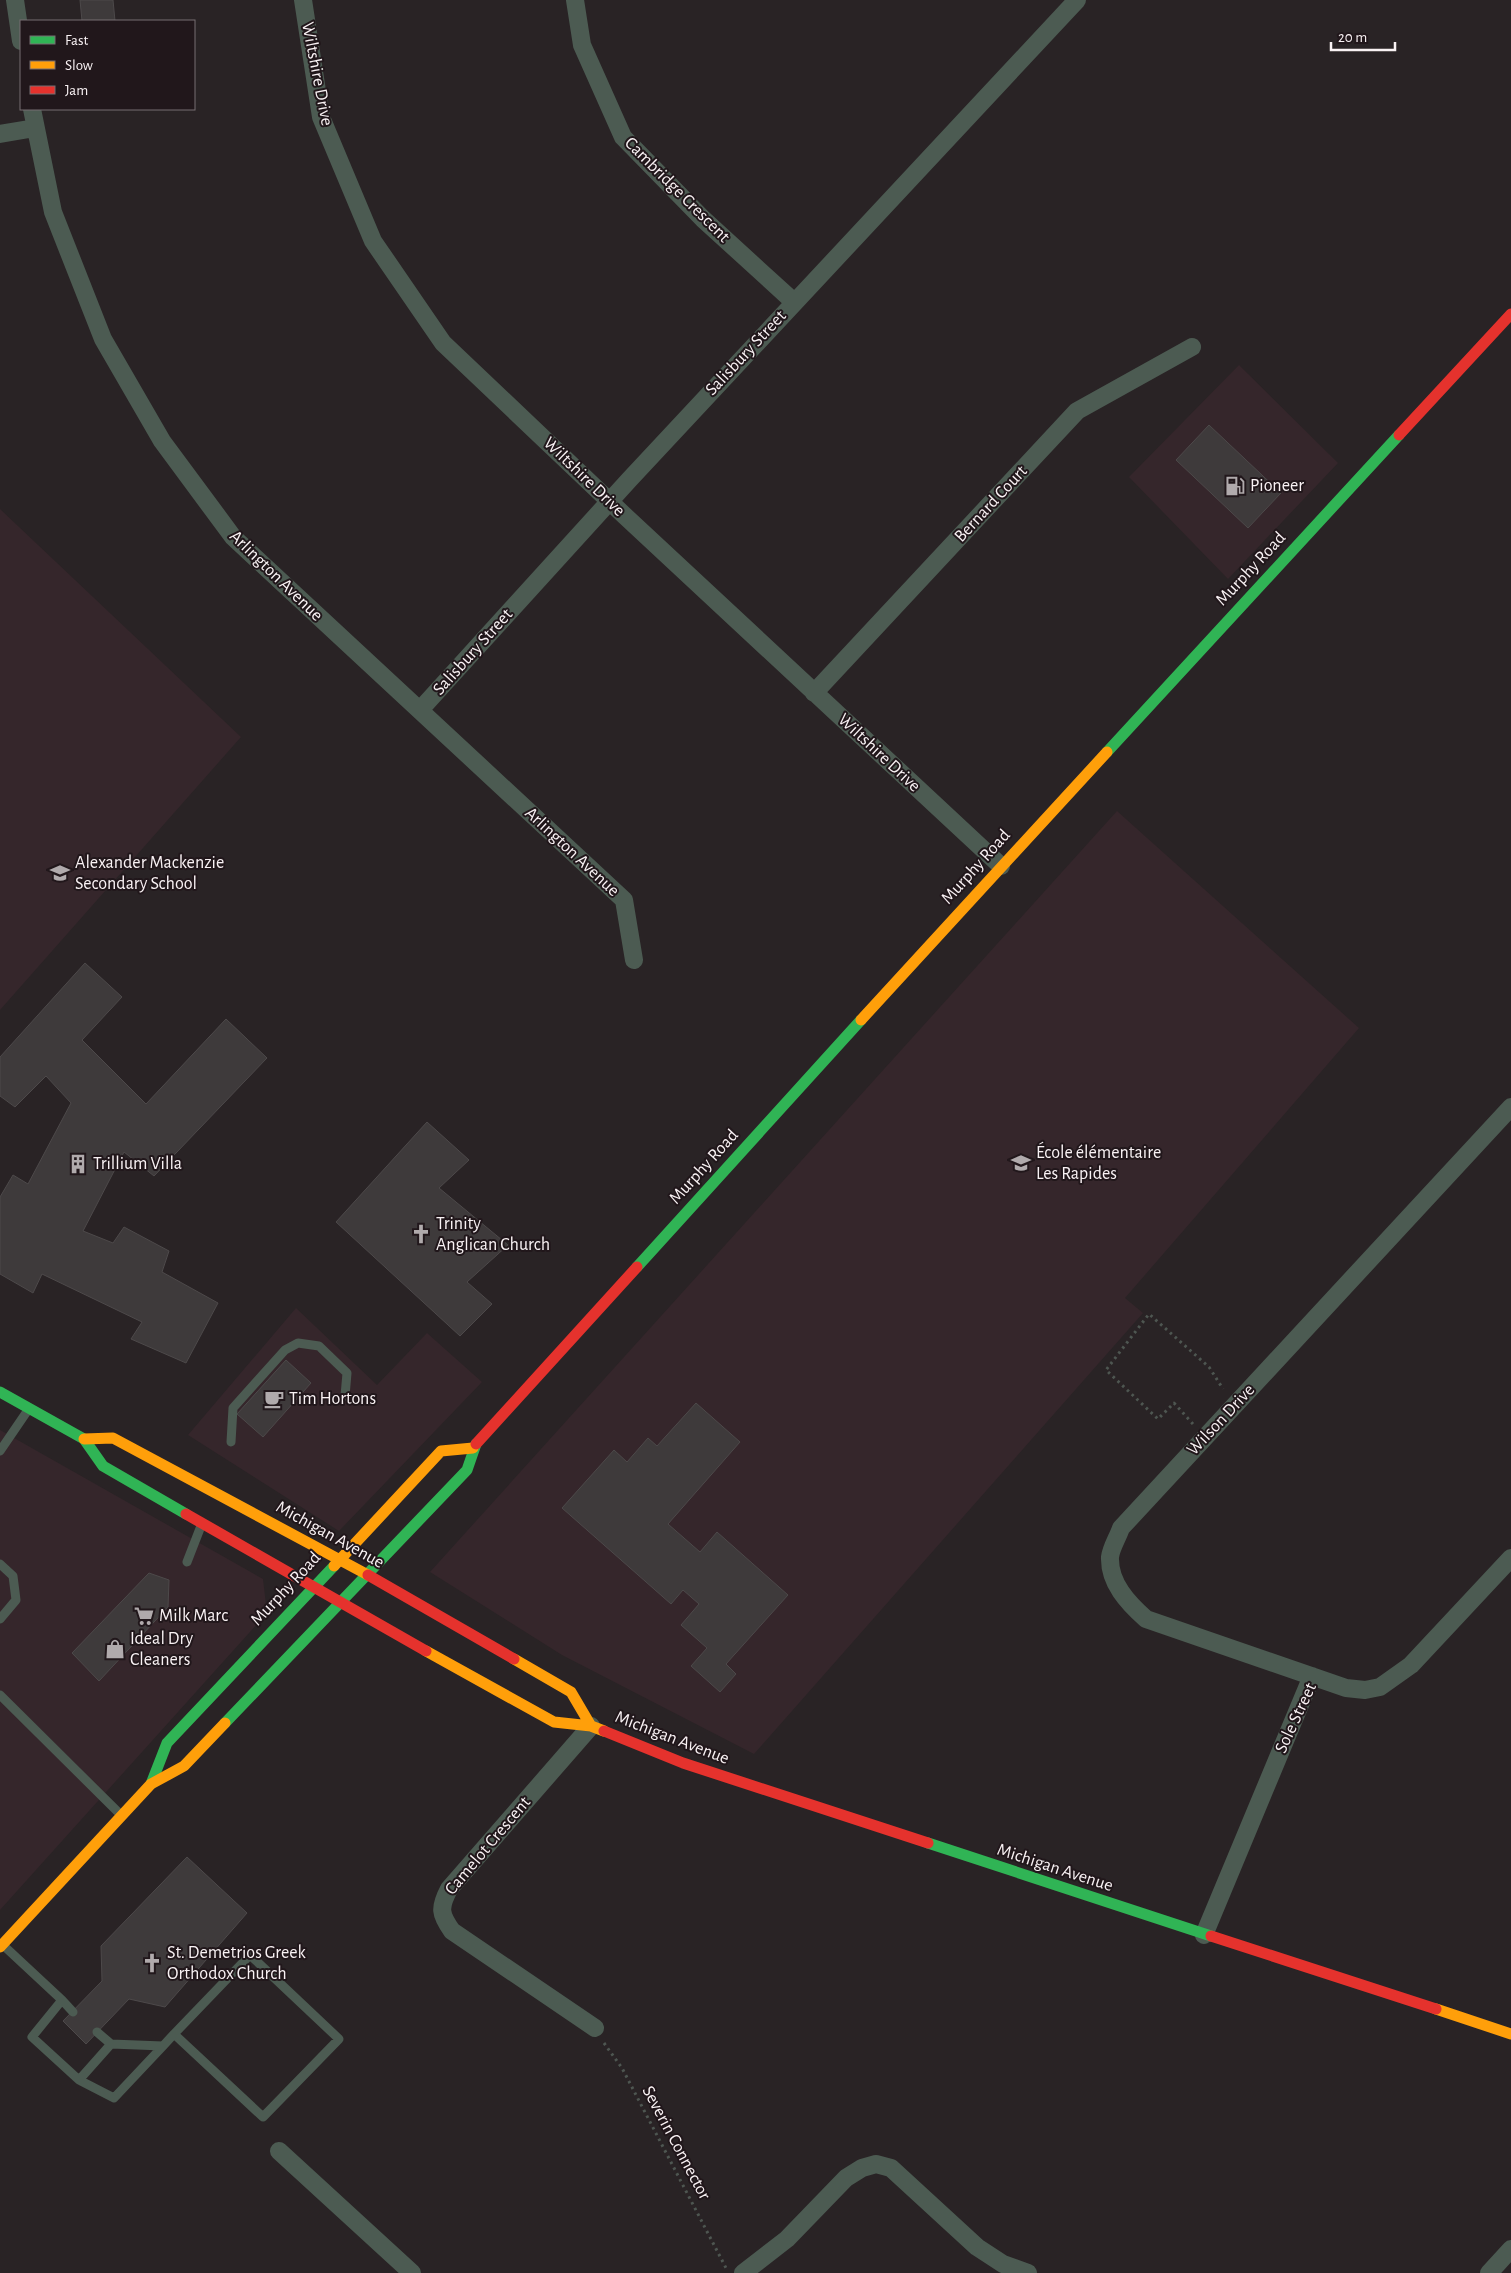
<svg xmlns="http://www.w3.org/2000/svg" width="1511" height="2273" font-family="'Alegreya Sans',sans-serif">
<rect width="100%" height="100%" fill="#292325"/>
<path fill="#35262b" d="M1239 365 1338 463 1228 579 1129 477Z
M0 509 241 737 0 1010Z
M1117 811 1359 1028 1125 1298 1143 1313 754 1754 562 1655 430 1572Z
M296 1308 377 1385 427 1333 482 1382 339 1531 188 1435Z
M0 1430 263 1579 267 1613 0 1910Z"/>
<path fill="#3e3a3b" stroke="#4d494a" d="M80 0H113L115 21H82Z
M1209 425 1281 493 1248 528 1176 460Z
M85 963 122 997 82 1040 146 1104 226 1019 267 1058 154 1176 124 1152 83 1231 113 1243 124 1227 169 1251 162 1272 218 1303 186 1363 131 1339 142 1322 42 1274 33 1293 0 1274V1197L13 1175 28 1184 71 1103 46 1076 15 1107 0 1096V1057Z
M427 1122 469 1160 439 1188 508 1245 467 1282 492 1304 460 1336 336 1222Z
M286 1360 311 1383 263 1437 237 1414Z
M696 1403 740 1442 668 1524 700 1552 717 1532 788 1595 726 1664 736 1674 720 1692 691 1666 707 1648 681 1625 699 1604 683 1590 671 1604 562 1508 614 1450 627 1462 648 1438 657 1446Z
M149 1573 169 1580 168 1607 99 1681 72 1653Z
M187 1857 247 1913 165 2007 129 1999 86 2044 63 2021 102 1981 101 1946Z"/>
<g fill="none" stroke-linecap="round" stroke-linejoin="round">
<path stroke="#4e5651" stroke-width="3" stroke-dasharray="2.5 4" stroke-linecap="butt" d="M1193 1424 1174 1403 1158 1419 1106 1370 1149 1314 1209 1367 1223 1389
M604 2043 622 2068 726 2268"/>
<path stroke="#4c5b52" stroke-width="9" d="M231 1442 233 1408 285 1350 298 1343 319 1346 347 1373 345 1396
M0 1451 28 1410
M187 1562 201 1526
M0 1564 13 1576 16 1600 0 1619
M0 1695 121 1815
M4 1946 62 2000 32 2037 79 2080 111 2044 163 2046 114 2098 79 2080
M62 2000 73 2012
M97 2032 111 2044
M163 2046 174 2034 250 1955 339 2039 263 2117 174 2034"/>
<path stroke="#4c5b52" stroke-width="18" d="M15 0 21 41
M303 0 321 117 373 241 443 343 625 516 1001 866
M575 0 582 45 623 137 703 219 794 302
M32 109 53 212 103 339 162 441 233 537 624 900 634 960
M0 134 35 128
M814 693 1077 411 1192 347
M420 710 629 480 1077 0
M1511 1107 1121 1528C1118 1537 1111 1548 1110 1557 1109 1583 1128 1603 1146 1619L1346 1688 1365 1690 1380 1687 1411 1665 1511 1558
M591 1726 449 1889C439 1908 440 1914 452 1931L595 2028
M1204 1935 1312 1676
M279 2151 412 2273
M743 2273 787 2239 846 2178 862 2168 876 2164 891 2168 977 2247 1003 2264 1028 2273
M1489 2273 1511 2249"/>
<path stroke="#30b455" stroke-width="11" d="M1107 752 1399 435
M637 1267 861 1020
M0 1392 84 1439 103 1466 186 1514
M225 1723 467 1470 476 1444
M151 1784 167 1743 334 1566
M928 1843 1211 1936"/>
<path stroke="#ff9f0a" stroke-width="11" d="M861 1020 1107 752
M84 1439 113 1438 368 1575
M334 1566 441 1451 473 1448
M426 1651 554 1722 591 1726 604 1731
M514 1659 571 1692 591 1726
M0 1947 151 1784 184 1766 225 1723
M1436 2009 1511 2034"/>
<path stroke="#e5322d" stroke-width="11" d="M1399 435 1511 314
M476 1444 637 1267
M186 1514 426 1651
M368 1575 514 1659
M604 1731 683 1763 928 1843
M1211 1936 1436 2009"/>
</g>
<defs>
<symbol id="fuel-bare" viewBox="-9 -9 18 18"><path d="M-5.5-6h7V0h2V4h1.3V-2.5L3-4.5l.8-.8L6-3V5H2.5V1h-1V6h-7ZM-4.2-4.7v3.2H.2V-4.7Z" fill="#b0aaac" stroke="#21171b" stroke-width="2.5" paint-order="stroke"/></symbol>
<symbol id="school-bare" viewBox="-9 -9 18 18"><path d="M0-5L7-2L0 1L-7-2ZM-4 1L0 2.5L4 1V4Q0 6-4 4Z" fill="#b0aaac" stroke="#21171b" stroke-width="2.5" paint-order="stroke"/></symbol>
<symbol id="building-bare" viewBox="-9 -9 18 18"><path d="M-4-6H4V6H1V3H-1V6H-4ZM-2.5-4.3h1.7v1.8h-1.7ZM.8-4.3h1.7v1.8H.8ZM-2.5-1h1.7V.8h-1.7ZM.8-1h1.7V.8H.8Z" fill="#b0aaac" stroke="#21171b" stroke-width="2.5" paint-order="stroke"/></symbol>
<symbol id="church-bare" viewBox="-9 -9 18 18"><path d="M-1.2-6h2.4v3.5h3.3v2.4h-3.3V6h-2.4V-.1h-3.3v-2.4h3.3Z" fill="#b0aaac" stroke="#21171b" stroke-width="2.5" paint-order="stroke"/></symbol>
<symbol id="cafe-bare" viewBox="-9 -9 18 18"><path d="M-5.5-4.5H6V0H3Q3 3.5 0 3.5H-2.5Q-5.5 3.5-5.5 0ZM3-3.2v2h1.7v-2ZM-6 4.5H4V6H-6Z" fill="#b0aaac" stroke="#21171b" stroke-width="2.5" paint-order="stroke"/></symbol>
<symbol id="supermarket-bare" viewBox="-9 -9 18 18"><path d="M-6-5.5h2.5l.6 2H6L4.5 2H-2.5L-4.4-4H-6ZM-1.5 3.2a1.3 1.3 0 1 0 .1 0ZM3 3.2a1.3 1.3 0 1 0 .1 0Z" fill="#b0aaac" stroke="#21171b" stroke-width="2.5" paint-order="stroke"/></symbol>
<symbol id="shop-bare" viewBox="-9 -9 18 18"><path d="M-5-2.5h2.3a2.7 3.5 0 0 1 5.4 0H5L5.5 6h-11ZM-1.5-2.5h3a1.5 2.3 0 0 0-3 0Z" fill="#b0aaac" stroke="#21171b" stroke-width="2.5" paint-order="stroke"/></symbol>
</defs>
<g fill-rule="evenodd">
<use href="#fuel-bare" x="1221" y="472" width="28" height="28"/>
<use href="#school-bare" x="46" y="859" width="28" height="28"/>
<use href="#school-bare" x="1007" y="1149" width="28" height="28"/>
<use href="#building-bare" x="64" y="1150" width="28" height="28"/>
<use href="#church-bare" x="407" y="1220" width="28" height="28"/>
<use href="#cafe-bare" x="260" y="1385" width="28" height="28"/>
<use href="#supermarket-bare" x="130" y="1602" width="28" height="28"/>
<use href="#shop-bare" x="101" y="1635" width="28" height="28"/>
<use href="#church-bare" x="138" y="1949" width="28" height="28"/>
</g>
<g text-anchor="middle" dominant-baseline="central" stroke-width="4" stroke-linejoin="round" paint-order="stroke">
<g font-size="18" fill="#f9f2f4" stroke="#21171b">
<text transform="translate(317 74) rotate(79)">Wiltshire Drive</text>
<text transform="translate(677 190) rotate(45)">Cambridge Crescent</text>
<text transform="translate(746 353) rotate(-47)">Salisbury Street</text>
<text transform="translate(584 477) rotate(44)">Wiltshire Drive</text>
<text transform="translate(991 504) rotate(-47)">Bernard Court</text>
<text transform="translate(1251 569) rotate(-47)">Murphy Road</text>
<text transform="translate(276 576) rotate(44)">Arlington Avenue</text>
<text transform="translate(473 652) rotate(-48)">Salisbury Street</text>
<text transform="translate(879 753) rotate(43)">Wiltshire Drive</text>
<text transform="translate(572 852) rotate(43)">Arlington Avenue</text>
<text transform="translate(976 867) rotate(-48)">Murphy Road</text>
<text transform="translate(704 1167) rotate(-48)">Murphy Road</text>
<text transform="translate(1221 1420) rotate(-47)">Wilson Drive</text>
<text transform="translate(330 1535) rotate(29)">Michigan Avenue</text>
<text transform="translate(286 1589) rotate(-47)">Murphy Road</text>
<text transform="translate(1296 1718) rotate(-65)">Sole Street</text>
<text transform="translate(672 1738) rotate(21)">Michigan Avenue</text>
<text transform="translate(488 1846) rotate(-50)">Camelot Crescent</text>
<text transform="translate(1055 1868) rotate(18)">Michigan Avenue</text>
<text transform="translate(676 2143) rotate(62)">Severin Connector</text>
</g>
<g font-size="18" fill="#f9f2f4" stroke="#21171b" text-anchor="start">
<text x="1250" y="486">Pioneer</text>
<text x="75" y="863">Alexander Mackenzie<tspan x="75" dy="21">Secondary School</tspan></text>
<text x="1036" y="1153">École élémentaire<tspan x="1036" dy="21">Les Rapides</tspan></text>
<text x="93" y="1164">Trillium Villa</text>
<text x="436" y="1224">Trinity<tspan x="436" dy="21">Anglican Church</tspan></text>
<text x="289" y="1399">Tim Hortons</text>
<text x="159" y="1616">Milk Marc</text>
<text x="130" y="1639">Ideal Dry<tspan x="130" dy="21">Cleaners</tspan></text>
<text x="167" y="1953">St. Demetrios Greek<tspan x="167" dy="21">Orthodox Church</tspan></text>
</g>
</g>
<rect x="20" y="20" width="175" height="90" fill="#21171b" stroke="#776f72"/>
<rect x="30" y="36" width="25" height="8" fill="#30b455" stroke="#776f72"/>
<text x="65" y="45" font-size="15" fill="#f9f2f4">Fast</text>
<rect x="30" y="61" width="25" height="8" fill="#ff9f0a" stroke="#776f72"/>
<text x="65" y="70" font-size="15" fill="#f9f2f4">Slow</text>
<rect x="30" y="86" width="25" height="8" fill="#e5322d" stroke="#776f72"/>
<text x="65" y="95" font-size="15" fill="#f9f2f4">Jam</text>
<path d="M1331 42v8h64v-8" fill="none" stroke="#f9f2f4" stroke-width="2.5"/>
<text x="1338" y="42" font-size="15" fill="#f9f2f4" stroke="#21171b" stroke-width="4" paint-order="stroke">20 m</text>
</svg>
